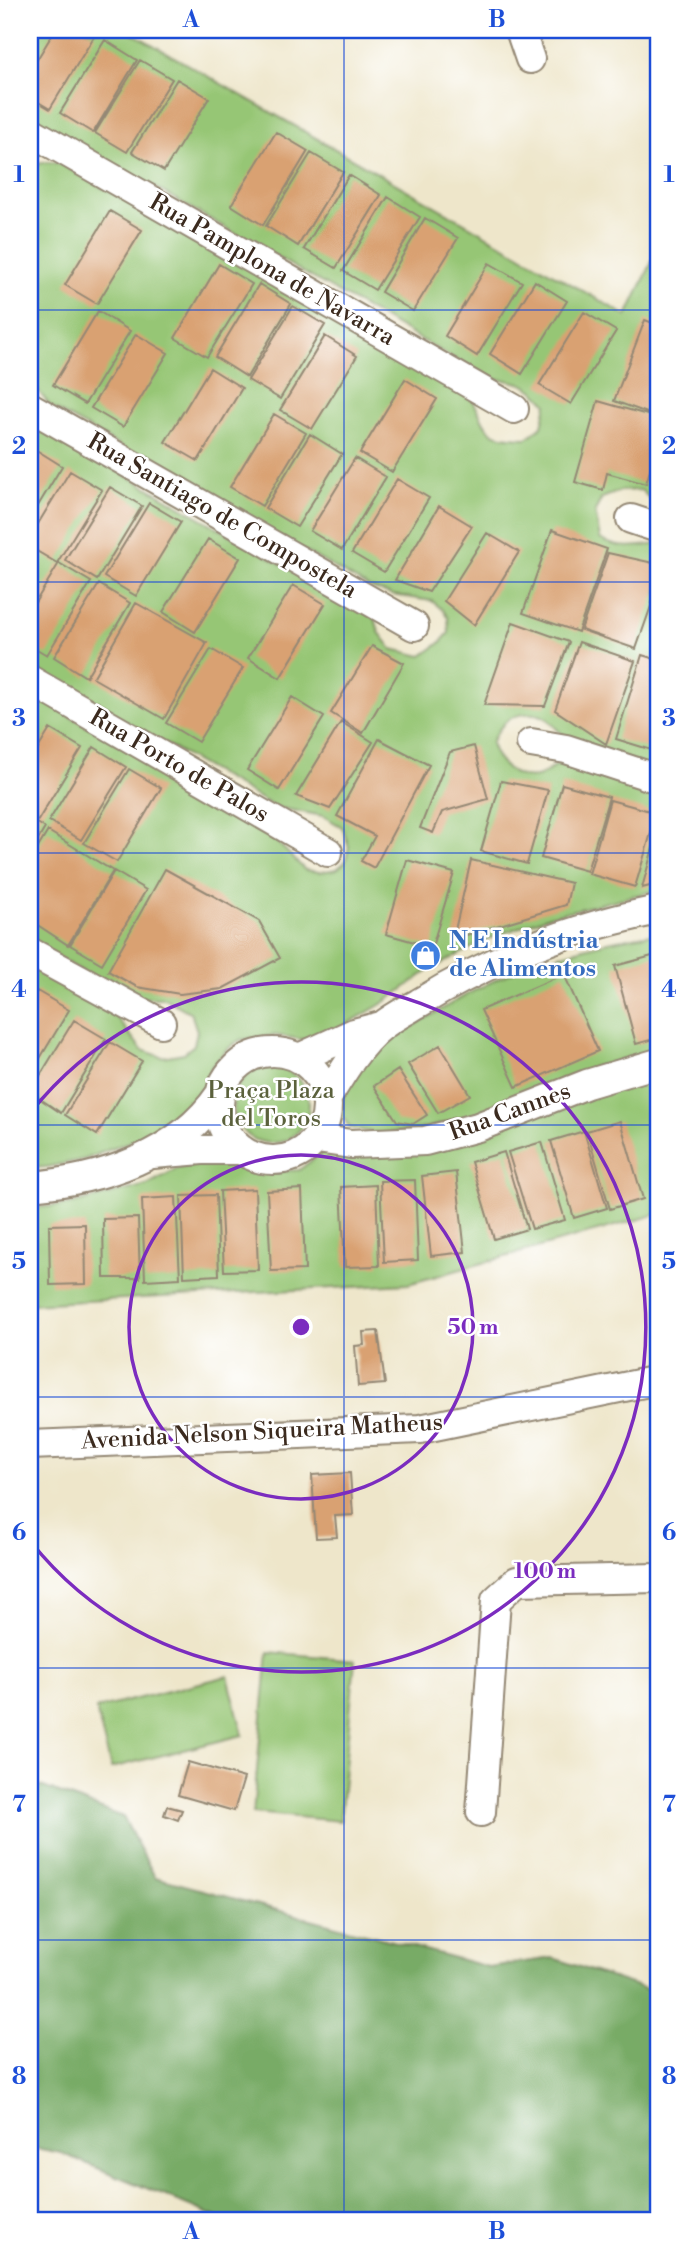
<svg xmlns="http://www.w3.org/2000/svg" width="688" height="2250" font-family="'Libre Bodoni',serif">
<rect width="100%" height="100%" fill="#fff"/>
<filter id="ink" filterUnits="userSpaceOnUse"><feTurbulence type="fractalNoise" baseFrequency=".0143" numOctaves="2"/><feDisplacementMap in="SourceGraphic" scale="14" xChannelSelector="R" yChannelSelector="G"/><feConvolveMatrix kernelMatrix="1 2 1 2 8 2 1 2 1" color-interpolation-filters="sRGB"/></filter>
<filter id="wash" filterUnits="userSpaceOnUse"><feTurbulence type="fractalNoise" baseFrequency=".00686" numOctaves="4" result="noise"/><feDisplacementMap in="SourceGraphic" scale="28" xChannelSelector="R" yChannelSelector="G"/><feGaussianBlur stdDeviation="1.57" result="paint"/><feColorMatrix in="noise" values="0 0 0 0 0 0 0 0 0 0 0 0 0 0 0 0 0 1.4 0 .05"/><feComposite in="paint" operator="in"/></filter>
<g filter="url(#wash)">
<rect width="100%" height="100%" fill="#eee6ca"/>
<path fill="#96c675" stroke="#68784a" stroke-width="2" d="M30 30H127L627 316 658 249V507L641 490 620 491 602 498 595 511 600 539C619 550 637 547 658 544V770L568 738C557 732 555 725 547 719 537 711 518 713 508 720 501 725 495 735 491 743 496 762 514 781 536 777 547 775 552 764 566 761L658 788V890L549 916 488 939 431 969 385 1002 330 1034 312 1041 274 1035 240 1040 226 1050 212 1066 199 1099 191 1111 166 1127 86 1159 47 1167 30 1168V966L110 1009 142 1050 162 1057 184 1053 194 1045 197 1031 191 1013 164 998H130L30 942V693L263 828 305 870 320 872 337 869 345 862 349 847 342 827 323 816 275 807 30 666V420L375 618 379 632 392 649 422 656 440 643 449 633 448 618 443 610 432 601 392 595 370 588 51 407 30 381V169C46 156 62 163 77 174L242 263 473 400C490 436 487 436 527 438L542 426 547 404C528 381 516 381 488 378L30 116Z
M658 933V1050L593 1067 473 1117 420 1129 381 1134 350 1128 342 1116C343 1102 343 1082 351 1069 357 1059 395 1036 407 1030 440 1010 474 989 510 973 556 954 608 940 658 933Z
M233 1105a38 38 0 1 1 76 0a38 38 0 1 1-76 0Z
M658 1075V1214L408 1284 30 1304V1208L68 1205 147 1185 180 1167 220 1160 270 1172 299 1170 324 1151 606 1091Z
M268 1652 355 1660 340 1821 253 1813Z
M228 1676 243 1735 111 1768 96 1709Z"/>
<path fill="#78ab66" stroke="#5a6a42" stroke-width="2" d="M30 1782 123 1817 155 1877 488 1967 553 1958 658 1993V2220H224L61 2153 30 2147Z"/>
<g id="blocks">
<path fill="#d9a172" d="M55 30H85L95 35 50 109 30 97V71Z
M105 40 137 60 93 133 60 113Z
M140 60 172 79 127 152 95 133Z
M177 79 209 98 164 171 132 152Z
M276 132 308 151 263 225 231 205Z
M311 153 343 172 298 246 266 226Z
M349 175 381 195 336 268 304 249Z
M388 197 420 217 375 290 343 271Z
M110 211 142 230 97 304 65 285Z
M425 218 458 238 413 311 381 292Z
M489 263 522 282 477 356 445 336Z
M219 264 252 284 207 357 175 338Z
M535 281 567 301 522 374 490 354Z
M259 284 291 304 247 377 215 357Z
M293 306 325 325 280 399 248 380Z
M98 311 130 331 85 404 53 385Z
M584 312 616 331 571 404 539 385Z
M645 320 658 325V376L650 414 614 401Z
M136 334 168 353 123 427 91 408Z
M325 336 357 356 312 429 280 410Z
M210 368 242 388 198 461 165 442Z
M405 379 437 399 392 472 360 453Z
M598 401 658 418V441L646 484 607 473 603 490 575 482Z
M274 414 306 433 262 506 230 487Z
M310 434 342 454 297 527 265 508Z
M30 446 62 466 30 519Z
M355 458 386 477 342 550 310 531Z
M70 471 102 490 57 563 33 549 30 555V537Z
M397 479 429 498 384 572 352 553Z
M110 487 142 506 97 580 65 560Z
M149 503 181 522 136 596 104 577Z
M439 506 472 526 429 592 395 580Z
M552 530 607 549 578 632 523 613Z
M487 533 519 552 474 625 444 601Z
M208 539 240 558 195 632 163 612Z
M608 553 658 564V586L636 649 581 630Z
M59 563 91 582 47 655 30 645V611Z
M99 584 130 603 86 677 54 657Z
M293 585 325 604 280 678 248 658Z
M136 603 207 643 164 719 93 678Z
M513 622 569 642 545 706 484 705Z
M579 642 635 661 606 744 555 710Z
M372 646 404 663 363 733 331 713Z
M211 649 243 668 198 742 166 723Z
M642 655 658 660V738L655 751 616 739Z
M292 697 324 717 279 790 247 770Z
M341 722 373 742 330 809 296 796Z
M50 729 82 748 37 822 30 817V762Z
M379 739 429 765 374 868 361 861 375 836 337 816Z
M474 746 488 799 442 812 433 833 420 828 450 752Z
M94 747 126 767 81 840 49 821Z
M129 769 161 788 117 862 84 843Z
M501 781 548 790 527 864 481 851Z
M562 784 609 797 587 871 541 858Z
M610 800 657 813 635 887 589 874Z
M30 818 45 828 30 854Z
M48 831 113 871 68 945 30 920V861Z
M657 833 658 884 642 888Z
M407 860 454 873 432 947 386 934Z
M471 860 571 883 566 905 453 939Z
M165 869 259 921 280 958 222 989 180 994 137 987 108 971Z
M114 871 146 890 102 964 70 945Z
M656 955 658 964V1038L636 1044 615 966Z
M564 974 598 1051 516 1087 481 1010Z
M37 991 69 1010 30 1075V1003Z
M74 1020 106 1039 61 1113 30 1092Z
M110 1042 142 1061 97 1135 65 1115Z
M440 1045 470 1095 438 1113 408 1064Z
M398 1070 427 1115 413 1124 397 1121 374 1086Z
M620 1121 643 1199 610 1209 587 1131Z
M584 1131 607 1208 574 1218 551 1141Z
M542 1142 565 1220 532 1229 508 1152Z
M504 1152 527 1229 494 1239 471 1162Z
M456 1172 465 1252 431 1256 422 1176Z
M415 1180 418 1260 384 1262 380 1181Z
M376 1185 379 1266 345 1267 341 1187Z
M255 1189 258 1270 224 1271 220 1191Z
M302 1189 305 1270 271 1271 267 1191Z
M216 1195 219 1275 184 1277 181 1196Z
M176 1197 180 1278 145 1280 142 1199Z
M138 1218 140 1278H104L103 1219Z
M85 1224 86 1284 50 1285 49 1225Z
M378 1331 385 1384 358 1386 355 1346 364 1345 363 1332Z
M350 1473 353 1515 335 1516 337 1537 316 1538 312 1475Z
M188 1762 244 1778 234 1811 178 1795Z
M167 1806 182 1810 178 1820 164 1815Z"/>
</g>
</g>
<g filter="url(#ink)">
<use href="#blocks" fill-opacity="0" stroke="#948874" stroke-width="2"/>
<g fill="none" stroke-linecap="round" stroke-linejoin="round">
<defs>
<path id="minor" d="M520 30 530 59
M30 131 514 409
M30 407 414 626
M631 519 658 528
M30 680 328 852
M531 743 566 749 658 779
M30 952 161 1023
M219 1106a54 54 0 1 1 108 0a54 54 0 1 1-108 0Z
M299 1058 354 1033 381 1026
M327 1098C342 1073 359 1044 382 1026 393 1017 407 1010 419 1003 492 958 575 927 658 910
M317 1139 351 1144 425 1141 478 1127 587 1084 658 1063
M153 1154 202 1150H242
M30 1186C101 1180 178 1156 220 1094
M30 1445 420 1429 658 1380
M481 1812 496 1600 517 1581 658 1578"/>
</defs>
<use href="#minor" stroke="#948874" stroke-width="32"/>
<use href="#minor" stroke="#fff" stroke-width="28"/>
</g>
</g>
<path fill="none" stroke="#1d4ed8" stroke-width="2" stroke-opacity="0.55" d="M344 30V2220M30 310H658M30 582H658M30 853H658M30 1125H658M30 1397H658M30 1668H658M30 1940H658"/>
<g fill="none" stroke="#7b2cbf" stroke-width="3.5">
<circle cx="301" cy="1327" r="172"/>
<path d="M31 1112A345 345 0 1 1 31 1542"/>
</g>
<defs>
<symbol id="shop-disc" viewBox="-11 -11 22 22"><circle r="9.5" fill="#3f7fe0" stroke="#fff"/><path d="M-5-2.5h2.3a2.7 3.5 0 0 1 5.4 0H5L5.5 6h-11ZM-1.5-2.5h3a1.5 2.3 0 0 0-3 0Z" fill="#fff"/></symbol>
</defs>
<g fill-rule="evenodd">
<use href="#shop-disc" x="408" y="938" width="35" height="35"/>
</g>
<g text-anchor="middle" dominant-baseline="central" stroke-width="5" stroke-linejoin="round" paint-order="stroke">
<g font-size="24" fill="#3b2a1e" stroke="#fff">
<text transform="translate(272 270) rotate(30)">Rua Pamplona de Navarra</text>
<text transform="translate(222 516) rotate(30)">Rua Santiago de Compostela</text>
<text transform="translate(179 766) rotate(30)">Rua Porto de Palos</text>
<text transform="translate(510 1112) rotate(-20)">Rua Cannes</text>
<text transform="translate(262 1432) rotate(-3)">Avenida Nelson Siqueira Matheus</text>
</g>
<g font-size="24" font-weight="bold" fill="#366cbe" stroke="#fff" text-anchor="start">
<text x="449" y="941">N E Indústria<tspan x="449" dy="28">de Alimentos</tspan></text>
</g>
<g font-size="24" fill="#5b613c" stroke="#fff">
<text x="271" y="1091">Praça Plaza<tspan x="271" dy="28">del Toros</tspan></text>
</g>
</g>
<circle cx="301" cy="1327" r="10" fill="#7b2cbf" stroke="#fff" stroke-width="3.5"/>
<g font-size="21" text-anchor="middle" font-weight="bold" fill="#7b2cbf" stroke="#fff" stroke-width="5" stroke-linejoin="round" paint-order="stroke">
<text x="473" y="1334">50 m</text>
<text x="545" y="1578">100 m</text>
</g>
<rect width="688" height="2250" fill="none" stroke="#fff" stroke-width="77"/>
<rect x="38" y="38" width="612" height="2174" fill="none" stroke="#1d4ed8" stroke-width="2.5"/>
<g font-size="23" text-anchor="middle" font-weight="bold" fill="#1d4ed8">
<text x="191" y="27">A</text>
<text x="497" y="27">B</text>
<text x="19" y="182">1</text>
<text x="669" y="182">1</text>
<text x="19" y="454">2</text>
<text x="669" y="454">2</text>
<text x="19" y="726">3</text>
<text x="669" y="726">3</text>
<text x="19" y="997">4</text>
<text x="669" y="997">4</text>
<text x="19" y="1269">5</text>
<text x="669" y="1269">5</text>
<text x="19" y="1540">6</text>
<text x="669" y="1540">6</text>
<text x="19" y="1812">7</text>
<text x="669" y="1812">7</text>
<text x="19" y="2084">8</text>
<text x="669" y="2084">8</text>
<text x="191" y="2239">A</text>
<text x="497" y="2239">B</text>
</g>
</svg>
